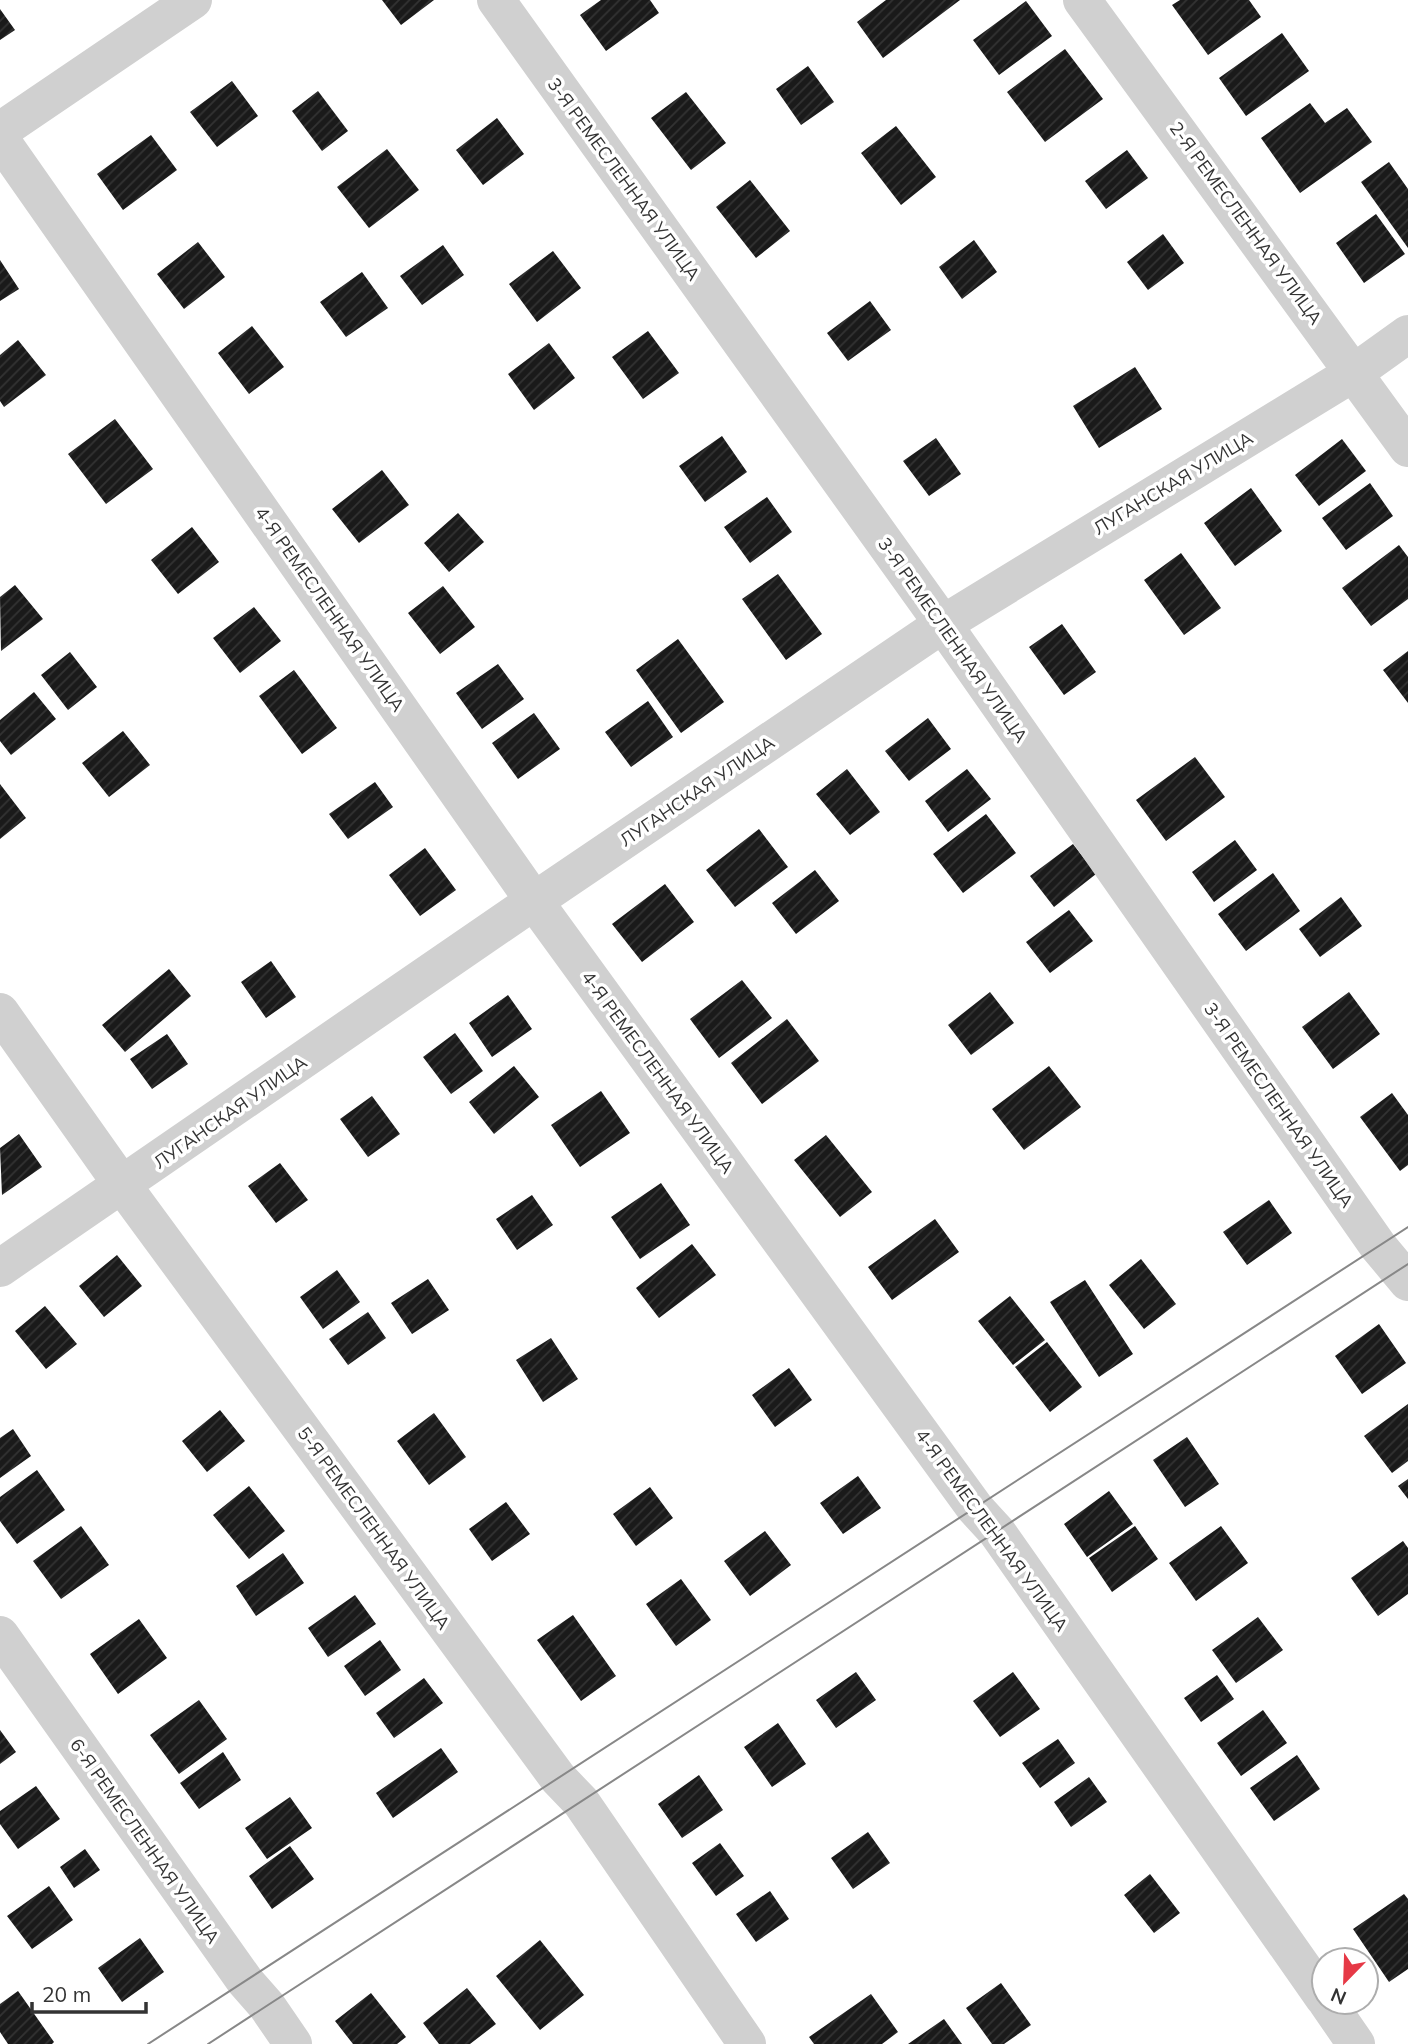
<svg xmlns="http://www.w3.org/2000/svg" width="1408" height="2044" font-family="Mulish,sans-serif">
<defs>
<pattern id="building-hatch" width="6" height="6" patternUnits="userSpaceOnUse" patternTransform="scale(1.75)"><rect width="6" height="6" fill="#1a1a1a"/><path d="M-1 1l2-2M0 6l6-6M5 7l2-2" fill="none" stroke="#333"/></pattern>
</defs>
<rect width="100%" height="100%" fill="#fff"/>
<path fill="url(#building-hatch)" d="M382 0H434L401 25Z
M601 0H650L659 13 606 51 580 15Z
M886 0H960L883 58 857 22Z
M1180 0H1249L1261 17 1208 55 1172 5Z
M1026 1 1052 36 999 75 973 40Z
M0 9 15 30 0 40Z
M1282 33 1309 71 1246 116 1219 78Z
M1065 49 1103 99 1045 142 1007 92Z
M808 66 834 102 801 125 776 89Z
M232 81 258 116 217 147 190 112Z
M318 91 348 131 322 151 292 111Z
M686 92 726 143 691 170 651 118Z
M1310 103 1325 123 1347 108 1372 142 1300 193 1261 138Z
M497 118 524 154 483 185 456 150Z
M896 126 936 177 901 205 861 153Z
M151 135 177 170 123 210 97 174Z
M387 149 419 190 369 228 337 187Z
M1127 150 1148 178 1106 209 1085 181Z
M1389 162 1408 189V248L1361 182Z
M750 180 790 231 756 258 716 207Z
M1376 214 1405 254 1364 283 1336 243Z
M1163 234 1184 263 1148 290 1127 262Z
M974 240 997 272 962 299 939 267Z
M198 242 225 277 184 309 157 274Z
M443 245 464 275 422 305 400 276Z
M553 251 581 288 537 322 509 284Z
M0 260 19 289 0 301Z
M362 272 388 308 346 337 320 302Z
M870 301 891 330 848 361 827 333Z
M252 326 284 367 249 394 218 353Z
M648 331 679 373 643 399 612 357Z
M18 340 46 375 4 407 0 401V355Z
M549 343 575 378 534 410 508 374Z
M1135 367 1162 409 1099 448 1073 406Z
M115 419 153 469 106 504 68 454Z
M722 436 747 472 705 502 679 466Z
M936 438 961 474 929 496 903 461Z
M1342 439 1366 471 1319 506 1295 475Z
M382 470 409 505 359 543 332 509Z
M1370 483 1393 516 1346 550 1322 518Z
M1251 488 1282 531 1235 566 1204 523Z
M767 497 792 532 750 563 724 527Z
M458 513 484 542 449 572 424 543Z
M192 527 219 562 178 594 151 560Z
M1399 545 1408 557V599L1371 626 1342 588Z
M1181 553 1221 608 1184 635 1144 580Z
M778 574 822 634 786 660 742 599Z
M15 585 43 619 1 651 0 597Z
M443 586 475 627 440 654 408 613Z
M254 607 281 641 240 673 213 638Z
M1062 624 1096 672 1064 695 1029 647Z
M678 639 724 702 681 733 636 670Z
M1408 651V703L1383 670Z
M70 652 97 687 68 710 41 675Z
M498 664 524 699 482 729 456 693Z
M294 670 337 728 302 754 259 696Z
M34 692 56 719 11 755 0 741V720Z
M648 701 673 737 631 767 605 732Z
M534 713 560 749 518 779 492 743Z
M928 718 951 749 909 781 885 751Z
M123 731 150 765 109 797 82 763Z
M1195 757 1225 797 1166 841 1136 800Z
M847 769 880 812 850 835 816 794Z
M967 769 991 799 948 832 925 801Z
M375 782 393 807 348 839 329 814Z
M0 784 26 818 0 839Z
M986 814 1016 853 963 893 933 854Z
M759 829 788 867 735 907 706 870Z
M1235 840 1257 870 1214 902 1192 872Z
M1073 844 1096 874 1054 907 1030 876Z
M425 848 456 890 420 916 389 875Z
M815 870 839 901 796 934 772 903Z
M1273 873 1300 911 1246 951 1218 914Z
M665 884 694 922 642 962 612 924Z
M1341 897 1362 926 1320 957 1299 929Z
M1069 910 1093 941 1050 973 1026 942Z
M271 961 296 997 266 1018 241 982Z
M169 969 191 996 125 1052 102 1025Z
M742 980 772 1018 719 1058 690 1019Z
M990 992 1014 1023 971 1055 948 1025Z
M1349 992 1380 1034 1333 1069 1302 1027Z
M508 995 532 1029 492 1057 469 1023Z
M787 1019 819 1061 762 1104 731 1063Z
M455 1033 483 1071 451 1094 423 1057Z
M167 1034 188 1064 152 1089 130 1059Z
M514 1066 539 1097 494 1134 469 1102Z
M1049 1066 1081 1107 1024 1150 992 1109Z
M601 1091 630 1133 580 1167 551 1125Z
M1392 1093 1408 1115V1165L1400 1171 1360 1117Z
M372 1096 400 1134 368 1157 340 1119Z
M19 1134 42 1167 2 1195 0 1148Z
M826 1135 872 1192 840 1217 794 1160Z
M280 1163 308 1200 276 1223 248 1186Z
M661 1183 690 1225 640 1259 611 1217Z
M532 1195 553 1225 517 1250 496 1219Z
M1269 1200 1292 1233 1247 1265 1223 1232Z
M935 1219 959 1252 892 1300 868 1267Z
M692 1244 716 1275 659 1318 636 1288Z
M117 1255 142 1286 104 1317 79 1286Z
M1141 1259 1176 1304 1144 1329 1109 1285Z
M337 1270 360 1302 323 1329 300 1297Z
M428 1279 449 1310 412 1334 391 1303Z
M1085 1280 1133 1354 1099 1377 1050 1302Z
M1010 1296 1045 1340 1013 1365 978 1321Z
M45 1306 77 1344 46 1369 15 1331Z
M368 1312 386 1338 348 1365 329 1339Z
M1379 1324 1406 1363 1362 1394 1335 1356Z
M551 1338 578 1379 543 1402 516 1360Z
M1047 1342 1082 1387 1050 1412 1015 1367Z
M789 1368 812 1400 775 1427 752 1395Z
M1408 1404V1461L1392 1473 1364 1436Z
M220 1410 245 1441 207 1472 182 1441Z
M434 1413 466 1457 429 1485 397 1441Z
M13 1429 31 1456 0 1478V1438Z
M1187 1437 1219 1484 1185 1507 1153 1460Z
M37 1470 65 1510 17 1544 0 1521V1497Z
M858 1476 881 1508 843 1534 820 1503Z
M1408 1479V1499L1398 1486Z
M249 1486 285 1531 249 1559 213 1515Z
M650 1487 673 1518 636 1546 613 1514Z
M1109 1491 1133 1524 1087 1557 1064 1524Z
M506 1502 530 1534 492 1561 469 1529Z
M81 1526 109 1565 61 1599 33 1561Z
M1135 1526 1158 1559 1112 1592 1089 1558Z
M1221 1526 1248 1563 1196 1601 1169 1563Z
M765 1531 791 1565 750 1596 724 1561Z
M1403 1541 1408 1548V1594L1378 1616 1351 1578Z
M283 1553 304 1583 256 1616 236 1586Z
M681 1579 711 1620 676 1646 646 1604Z
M355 1595 376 1624 328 1657 308 1628Z
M573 1615 616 1676 581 1701 537 1640Z
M1258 1617 1283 1650 1236 1683 1212 1650Z
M139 1619 167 1658 118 1694 90 1654Z
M380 1640 401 1670 365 1696 344 1666Z
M856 1672 876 1700 836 1728 816 1700Z
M1013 1672 1040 1709 1000 1737 973 1701Z
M1217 1675 1234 1699 1201 1722 1184 1698Z
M424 1678 443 1703 394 1738 376 1713Z
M199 1700 227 1739 179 1774 150 1735Z
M1263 1710 1287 1743 1241 1776 1217 1743Z
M778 1723 806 1764 772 1787 744 1747Z
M0 1730 16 1752 0 1764Z
M1058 1739 1075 1763 1040 1788 1022 1763Z
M441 1748 458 1772 393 1818 376 1793Z
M223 1752 241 1780 199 1809 180 1783Z
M1297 1755 1320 1789 1274 1821 1250 1788Z
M699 1775 723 1810 682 1838 658 1804Z
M1089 1777 1107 1802 1071 1827 1054 1802Z
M36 1786 60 1819 18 1849 0 1824V1811Z
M290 1797 312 1828 267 1859 245 1828Z
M868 1832 890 1863 853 1889 831 1858Z
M720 1843 744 1876 716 1896 692 1863Z
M290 1846 314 1879 272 1909 249 1876Z
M85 1849 100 1870 74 1888 60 1867Z
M1150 1874 1180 1913 1154 1933 1124 1895Z
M49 1886 73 1920 32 1949 7 1916Z
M770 1891 789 1919 756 1942 736 1914Z
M1404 1894 1408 1899V1969L1389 1982 1353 1929Z
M140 1938 164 1972 122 2002 98 1968Z
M540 1940 584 1995 540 2030 496 1976Z
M1001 1983 1031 2025 1004 2044H992L966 2008Z
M467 1988 496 2024 470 2044H439L423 2023Z
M18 1991 54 2042 52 2044H8L0 2032V2004Z
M371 1993 406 2037 397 2044H353L335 2021Z
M871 1994 898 2032 882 2044H814L809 2037Z
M944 2019 962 2044H908Z"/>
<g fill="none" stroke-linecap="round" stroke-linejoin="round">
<path stroke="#d0d0d0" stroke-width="38" d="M496 0 943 624 1378 1246 1408 1282
M1082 0 1408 448
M0 131 193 0
M0 139 534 901 975 1508 997 1532 1324 1998
M0 1012 123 1186 558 1778 581 1802 747 2044
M0 1268 534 901 943 624 1355 372 1408 334
M0 1635 245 1981 267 2006 293 2044
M1327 2002 1356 2044"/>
<path stroke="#888" stroke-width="2" d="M148 2044 1408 1227
M208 2044 1408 1264"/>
</g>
<g text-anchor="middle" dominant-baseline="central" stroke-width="7" stroke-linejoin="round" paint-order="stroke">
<g font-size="18" fill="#333" stroke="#fff">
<text transform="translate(624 179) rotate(54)">3-Я РЕМЕСЛЕННАЯ УЛИЦА</text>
<text transform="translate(1246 223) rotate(54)">2-Я РЕМЕСЛЕННАЯ УЛИЦА</text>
<text transform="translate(1173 483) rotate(-31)">ЛУГАНСКАЯ УЛИЦА</text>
<text transform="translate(330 609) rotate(55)">4-Я РЕМЕСЛЕННАЯ УЛИЦА</text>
<text transform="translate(953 640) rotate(55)">3-Я РЕМЕСЛЕННАЯ УЛИЦА</text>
<text transform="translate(697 791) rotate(-34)">ЛУГАНСКАЯ УЛИЦА</text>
<text transform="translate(658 1072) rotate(54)">4-Я РЕМЕСЛЕННАЯ УЛИЦА</text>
<text transform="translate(1279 1105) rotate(55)">3-Я РЕМЕСЛЕННАЯ УЛИЦА</text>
<text transform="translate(230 1112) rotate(-35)">ЛУГАНСКАЯ УЛИЦА</text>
<text transform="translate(374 1528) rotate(54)">5-Я РЕМЕСЛЕННАЯ УЛИЦА</text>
<text transform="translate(992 1530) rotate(54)">4-Я РЕМЕСЛЕННАЯ УЛИЦА</text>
<text transform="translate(145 1841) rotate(55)">6-Я РЕМЕСЛЕННАЯ УЛИЦА</text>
</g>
</g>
<g transform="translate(1345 1981) rotate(203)"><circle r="33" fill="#ffffff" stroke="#adadad" stroke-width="2"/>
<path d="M0-5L12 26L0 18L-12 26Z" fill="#e63946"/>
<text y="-10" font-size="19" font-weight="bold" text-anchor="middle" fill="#333333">N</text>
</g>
<path d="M32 2002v10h114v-10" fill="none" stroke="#333333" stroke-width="3.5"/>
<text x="42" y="2002" font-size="21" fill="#333333" stroke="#ffffff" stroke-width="5" paint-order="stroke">20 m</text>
</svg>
